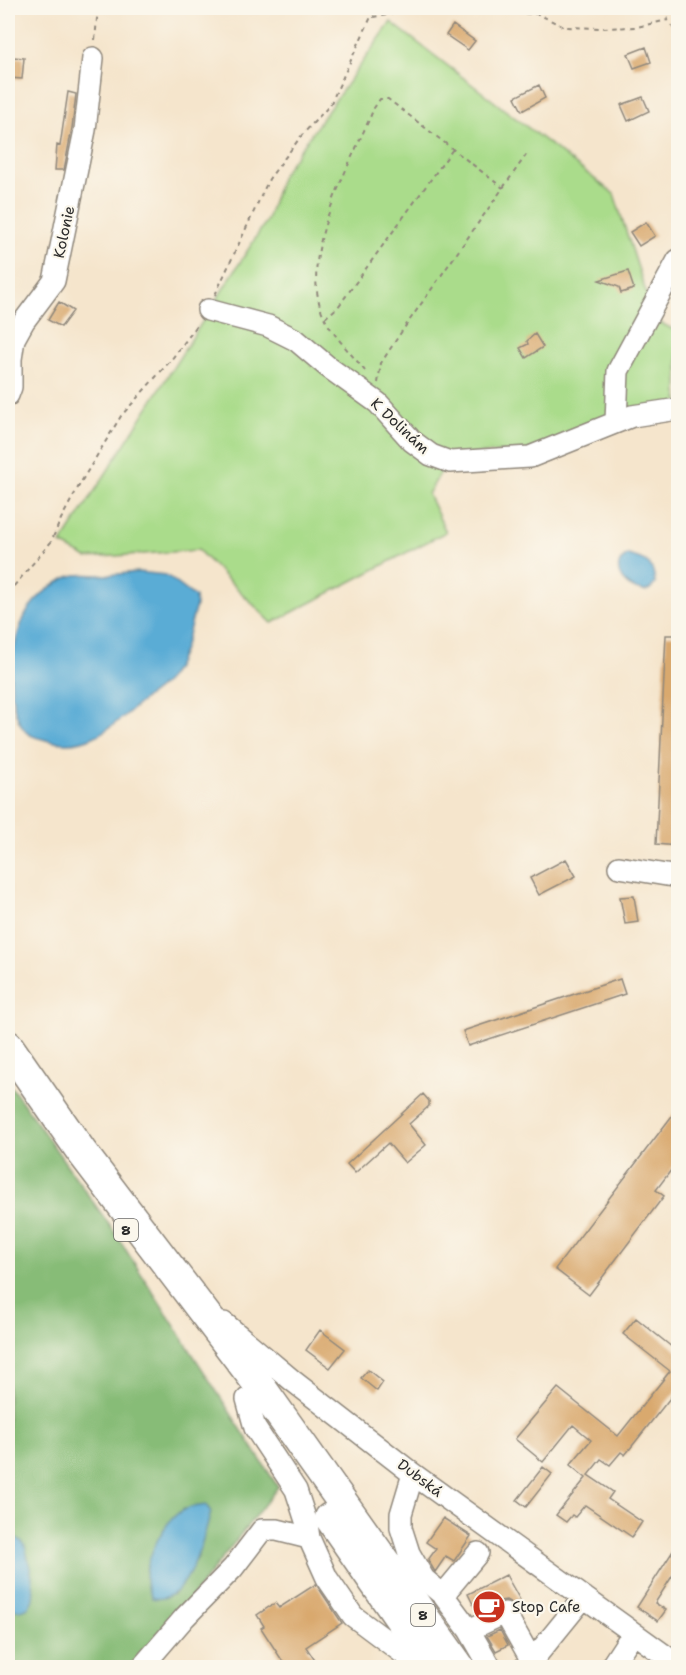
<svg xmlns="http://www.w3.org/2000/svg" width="686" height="1675" font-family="'Shantell Sans',sans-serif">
<rect width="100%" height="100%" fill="#fbf7ec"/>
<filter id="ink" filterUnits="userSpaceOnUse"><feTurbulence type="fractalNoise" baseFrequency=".0167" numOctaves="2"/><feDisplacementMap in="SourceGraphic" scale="12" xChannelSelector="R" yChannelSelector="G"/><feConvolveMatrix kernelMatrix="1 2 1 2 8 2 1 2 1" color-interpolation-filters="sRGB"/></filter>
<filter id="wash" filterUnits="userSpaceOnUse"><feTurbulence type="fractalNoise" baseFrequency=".008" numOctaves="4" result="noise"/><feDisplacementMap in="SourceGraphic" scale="24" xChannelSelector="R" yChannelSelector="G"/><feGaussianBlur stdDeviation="1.35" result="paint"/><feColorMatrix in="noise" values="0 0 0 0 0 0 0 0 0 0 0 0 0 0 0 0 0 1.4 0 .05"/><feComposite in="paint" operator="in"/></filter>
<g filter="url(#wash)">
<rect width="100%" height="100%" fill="#f5e5cc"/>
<path fill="#aadc8b" stroke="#6a845b" stroke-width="1.5" d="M391 22 614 194 655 320 678 332V403L529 450 450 456 428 494 446 532 272 623 198 550 87 558 61 544 267 220 282 175Z"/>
<path fill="#87bc77" stroke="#597451" stroke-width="1.5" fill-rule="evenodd" d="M8 1082 115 1233 278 1487 137 1667H8V1609L13 1610 9 1535H8ZM184 1509 198 1557 173 1595 146 1571C153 1547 164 1525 184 1509Z"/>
<path fill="#5aacd5" stroke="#426c80" stroke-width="1.5" d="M628 555C648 560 654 563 655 584 651 588 648 592 643 591 625 589 607 567 628 555Z
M138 572 166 575 195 597 196 606C189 628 185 655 172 674 166 685 151 693 142 701 112 726 88 752 46 740 39 738 31 737 26 732 1 703 10 630 34 602 44 591 56 582 71 576 80 573 92 575 102 575 114 575 126 573 138 572Z
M206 1505 211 1512C203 1539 189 1605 152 1598 149 1593 146 1587 146 1580 145 1560 164 1520 183 1510 189 1507 199 1506 206 1505Z
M8 1535C14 1536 20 1539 24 1544 27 1550 28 1561 30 1568 35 1588 40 1616 8 1609Z"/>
<g id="blocks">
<path fill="#d9a96e" d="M453 25 475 41 468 50 446 35Z
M646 47 651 62 634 68 628 54Z
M12 57 24 58 22 79 10 78Z
M539 85 545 98 522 111 515 97Z
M68 92 76 94 72 128 64 170H55L57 145 60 146Z
M643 97 649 111 628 121 621 105Z
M646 222 655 236 639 246 630 232Z
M628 271 634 289 621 293 619 287 599 280Z
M59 302 73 311 61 327 48 320Z
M535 334 543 347 526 358 520 348 528 344 527 341Z
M666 635H678V811L677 846 656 844Z
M566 859 576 876 539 895 530 878Z
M634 896 638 922 625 924 620 897Z
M620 979 625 994 468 1046 463 1031Z
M423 1094 429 1101V1106L409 1124 426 1145 405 1163 388 1143 355 1173 347 1164Z
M678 1108V1161L656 1190 664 1196 589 1295 555 1269Z
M636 1318 678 1352V1388L625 1455 621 1452 610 1465 601 1459 588 1475 613 1492 608 1499 642 1522 632 1537 585 1505 575 1517 572 1515 566 1522 556 1515 586 1478 570 1465 591 1440 573 1425 543 1462 515 1439 558 1388 618 1436 670 1371 623 1334Z
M320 1330 345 1349 330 1368 306 1350Z
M368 1370 383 1382 377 1391 361 1378Z
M543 1467 552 1474 526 1507 517 1500Z
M443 1518 471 1536 454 1561 446 1556 435 1572 428 1560 436 1549 426 1542Z
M678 1543V1567L655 1603 666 1610 658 1621 637 1607Z
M506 1575 520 1600 513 1604 506 1600 500 1601 477 1612 468 1594Z
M316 1584 342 1623 306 1647 320 1668H287L261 1628 264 1626 257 1615 275 1603 279 1608Z
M500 1630 508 1645 496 1651 487 1636Z"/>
</g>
</g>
<g filter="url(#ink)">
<use href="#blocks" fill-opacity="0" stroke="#90887c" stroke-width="1.5"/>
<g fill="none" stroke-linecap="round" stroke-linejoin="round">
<defs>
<path id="minor" d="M208 310 268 326 296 340 328 367 378 403 412 441 431 455 450 462 530 457 632 416 678 409
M8 395 11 387V359L14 339 24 321 54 281 85 130 93 58
M616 422 618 371 678 260
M619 867 678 877
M224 1323 293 1381 413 1474 678 1665
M247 1399 255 1428 296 1490 307 1524 309 1538 327 1578 353 1616 408 1657 418 1668
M413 1474 401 1514V1528L409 1553 424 1579 443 1595 469 1630 491 1668
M443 1595 478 1553
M469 1630 505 1613 532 1661
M141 1668 185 1617 233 1568 262 1530H277L309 1538
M524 1668 532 1661 584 1597
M610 1668 633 1633"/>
<path id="highway" d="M8 1046 81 1151 262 1389 460 1668
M330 1518 434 1668"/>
</defs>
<use href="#minor" stroke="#90887c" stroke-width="24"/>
<use href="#highway" stroke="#90887c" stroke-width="33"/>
<path stroke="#90887c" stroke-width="2" stroke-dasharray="4.5 4.5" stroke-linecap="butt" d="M665 8 668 20 678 35
M373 17 426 9 538 14 564 27 600 28 637 27 668 20
M95 40 98 8
M215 295 269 179 302 135 330 105 371 17 379 8
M325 318 338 307 453 149
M365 371C352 354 329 332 322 312 299 250 350 166 374 108L380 99H388L503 188
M378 383 381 363 402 331 529 151
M8 593 51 542 61 519 81 482 121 416 171 360 199 323"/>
<use href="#minor" stroke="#fff" stroke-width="21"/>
<use href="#highway" stroke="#fff" stroke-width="30"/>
</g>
</g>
<defs>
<symbol id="cafe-disc" viewBox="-11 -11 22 22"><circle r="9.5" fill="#c8321e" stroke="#fbf7ec"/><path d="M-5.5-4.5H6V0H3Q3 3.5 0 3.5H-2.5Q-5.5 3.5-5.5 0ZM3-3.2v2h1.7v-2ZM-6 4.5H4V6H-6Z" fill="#fff"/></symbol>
</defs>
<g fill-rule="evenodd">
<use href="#cafe-disc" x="470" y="1588" width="38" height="38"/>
</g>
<g text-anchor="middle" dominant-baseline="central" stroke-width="4.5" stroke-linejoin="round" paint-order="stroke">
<g fill="#fbf7ec" stroke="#696865" stroke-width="1.5">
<rect x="114" y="1219" width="24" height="22" rx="4.5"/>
<rect x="411" y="1604" width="24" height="22" rx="4.5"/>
</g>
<g font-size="14" font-weight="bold" fill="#2b2b2b">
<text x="126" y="1230">8</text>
<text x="423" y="1615">8</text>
</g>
<g font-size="15" fill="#2b2b2b" stroke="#fbf7ec">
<text transform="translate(64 232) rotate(-78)">Kolonie</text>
<text transform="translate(400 426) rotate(43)">K Dolinám</text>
<text transform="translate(420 1478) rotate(37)">Dubská</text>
</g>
<g font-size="15" fill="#2b2b2b" stroke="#fbf7ec" text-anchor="start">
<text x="512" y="1607">Stop Cafe</text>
</g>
</g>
<rect width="686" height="1675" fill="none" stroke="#fbf7ec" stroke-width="30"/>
</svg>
